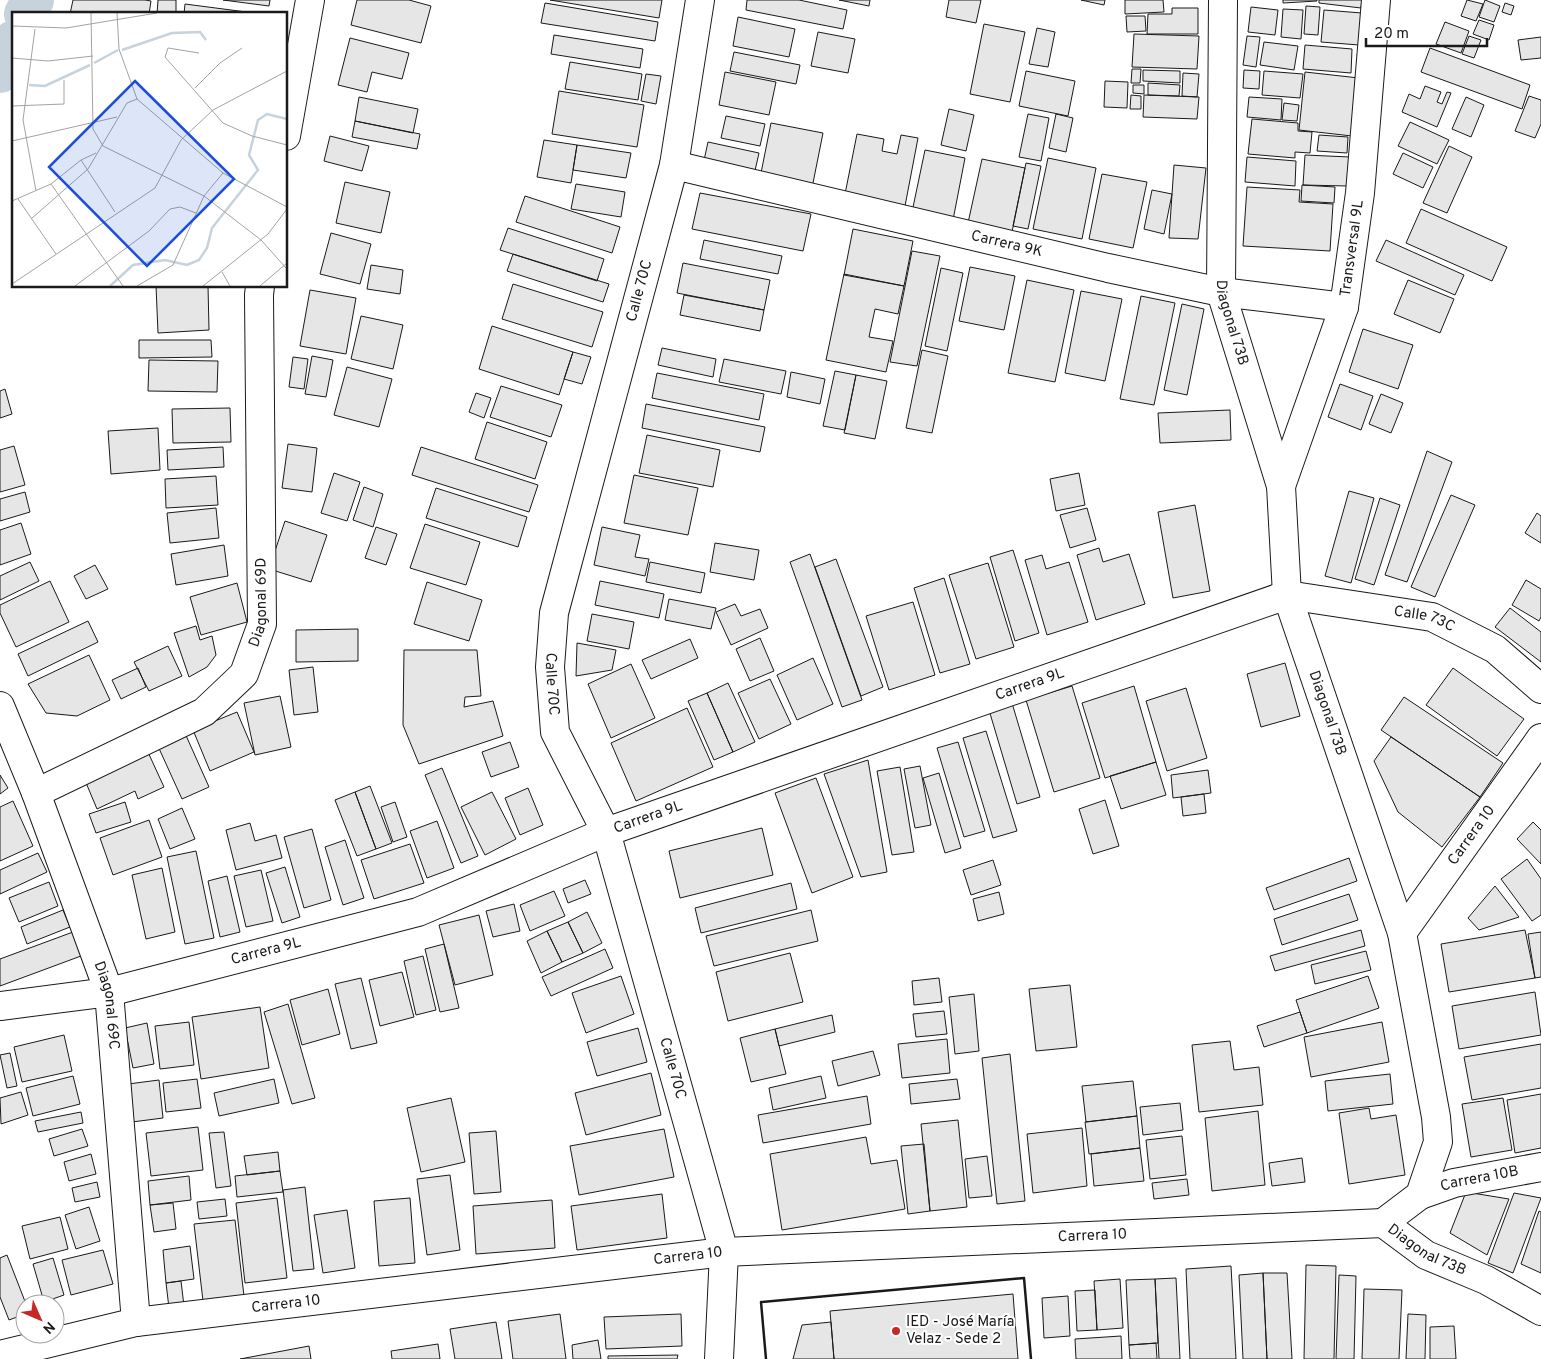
<svg xmlns="http://www.w3.org/2000/svg" width="1541" height="1359" font-family="Overpass,sans-serif">
<rect width="100%" height="100%" fill="#fff"/>
<g fill="none" stroke-linecap="round" stroke-linejoin="round">
<path stroke="#c6d2dc" stroke-width="42" d="M25 14 33 0
M0 72 4 66 14 41"/>
</g>
<path fill="#e6e6e6" stroke="#1a1a1a" d="M73 0H145L151 1 149 14H70Z
M158 0H176V14H157Z
M223 0H270L269 6Z
M357 0H409L431 6 421 43 351 25Z
M550 0H662L659 18Z
M747 0H799L847 10 843 29 746 10Z
M839 0H870L869 6Z
M949 0H981L976 23 946 17Z
M1081 0H1105L1104 5Z
M1125 0H1163L1164 12 1125 14Z
M1283 0H1317V1L1283 3Z
M1319 0H1362L1361 8 1319 3Z
M1467 0 1483 4 1476 21 1461 16Z
M1485 0 1500 6 1494 22 1479 17Z
M545 3 658 22 655 41 541 23Z
M1505 3 1514 6 1511 15 1502 12Z
M185 4 254 13 184 14Z
M1306 6 1320 7 1318 35 1304 34Z
M1251 7 1278 10 1275 35 1248 32Z
M1172 8H1198V34H1147L1148 14H1172Z
M1283 9 1303 10 1301 39 1281 37Z
M1324 10 1362 13 1359 45 1321 42Z
M1126 16H1145L1146 31 1127 32Z
M738 17 795 29 789 57 733 46Z
M1479 20 1494 25 1489 40 1473 34Z
M1445 22 1469 31 1461 53 1436 44Z
M984 24 1025 32 1010 102 970 94Z
M1037 28 1055 32 1048 67 1029 64Z
M818 32 855 39 848 73 811 66Z
M1134 34 1199 36 1197 69 1132 67Z
M554 35 643 49 640 68 551 54Z
M1247 36 1260 37 1256 67 1243 65Z
M1469 36 1481 40 1474 58 1462 54Z
M1541 37V58L1521 60 1518 40Z
M350 38 409 53 402 79 372 72 367 92 338 85Z
M1264 42 1298 46 1294 70 1260 65Z
M1305 45 1352 49 1351 73 1303 69Z
M1430 48 1530 85 1522 109 1421 72Z
M734 52 800 65 796 84 730 71Z
M570 62 642 74 638 100 565 89Z
M1132 69H1141L1140 83H1131Z
M1143 70 1180 71V83L1143 81Z
M1244 70 1260 71 1259 89 1243 88Z
M1026 71 1075 81 1068 116 1019 106Z
M1264 71 1303 74 1300 98 1262 95Z
M725 72 776 82 769 115 719 105Z
M1305 72 1359 78 1352 136 1299 130Z
M1183 73 1199 74 1197 97 1182 96Z
M646 74 661 76 656 104 641 101Z
M1105 81 1128 82 1127 108 1104 107Z
M1148 83 1180 85 1179 96 1148 95Z
M1133 85H1144V94L1133 93Z
M1425 86 1441 92 1437 102 1442 104 1447 92 1451 93 1437 127 1402 112 1409 94 1420 99Z
M559 91 644 105 637 147 552 134Z
M1131 95 1141 96V109H1130Z
M1144 95 1199 97 1197 119 1143 117Z
M1529 96 1541 100V124L1535 138 1515 131Z
M359 97 418 109 413 133 355 121Z
M1249 97 1282 99 1281 120 1247 117Z
M1466 97 1484 105 1471 137 1452 129Z
M1284 103 1299 105 1297 121 1282 120Z
M949 109 974 115 966 151 941 145Z
M1028 114 1049 118 1041 161 1019 157Z
M1056 114 1073 118 1066 152 1049 148Z
M726 116 765 124 760 146 721 138Z
M1252 119 1298 123V131L1312 132 1310 153 1295 152V158L1248 154Z
M355 121 420 134 417 149 352 137Z
M1410 122 1449 140 1437 164 1398 146Z
M771 123 823 133 812 188 760 178Z
M857 134 884 139 882 151 897 154 901 135 918 138 905 206 845 194Z
M1319 135 1348 137 1347 153 1317 151Z
M330 136 369 146 362 171 324 161Z
M544 140 577 145 571 183 537 177Z
M708 142 759 153 754 175 703 165Z
M577 145 631 153 626 178 573 170Z
M1449 146 1472 157 1447 213 1423 203Z
M925 150 965 158 953 220 912 212Z
M1403 153 1433 167 1423 188 1393 174Z
M1305 155 1350 157 1348 186 1303 185Z
M1247 157 1296 161 1295 186 1245 182Z
M1048 158 1096 168 1082 239 1033 229Z
M982 159 1025 168 1012 232 968 223Z
M1026 163 1041 166 1028 229 1013 226Z
M1174 165 1206 168 1198 239 1169 238Z
M1102 174 1147 182 1133 248 1089 239Z
M345 182 390 192 381 233 336 223Z
M576 184 625 192 621 217 571 209Z
M1302 185 1335 187 1334 203 1301 201Z
M1247 187 1300 190 1299 202 1333 204 1330 251 1243 246Z
M1152 190 1172 194 1164 234 1144 229Z
M700 193 811 214 803 251 692 229Z
M525 196 620 227 612 253 516 222Z
M1421 209 1507 247 1492 281 1406 243Z
M508 228 604 259 597 281 500 250Z
M853 229 913 241 904 286 844 275Z
M331 233 371 244 360 284 320 274Z
M704 240 782 256 778 274 700 259Z
M1386 240 1464 275 1455 295 1376 261Z
M912 251 940 256 917 366 890 362Z
M513 254 609 284 603 302 507 271Z
M683 263 770 280 764 310 677 293Z
M371 265 403 270 400 294 367 289Z
M970 267 1015 276 1004 330 959 321Z
M941 268 963 273 947 351 925 346Z
M844 274 904 286 898 314 875 309 869 337 893 341 886 372 826 360Z
M1027 280 1074 290 1055 382 1008 373Z
M1408 280 1454 299 1440 333 1394 314Z
M513 284 603 312 592 347 502 319Z
M156 286H208L209 330 158 333Z
M310 290 356 298 346 354 300 346Z
M1081 291 1122 299 1105 381 1065 373Z
M684 295 764 310 760 331 680 315Z
M1141 296 1175 303 1154 405 1120 399Z
M1182 304 1204 309 1187 395 1164 390Z
M361 316 403 325 393 369 351 359Z
M492 326 573 352 559 395 479 369Z
M1363 329 1413 345 1398 389 1349 372Z
M139 340H211L212 357 139 358Z
M662 348 716 359 713 377 658 365Z
M922 350 948 356 932 433 906 428Z
M573 352 591 357 582 384 564 379Z
M312 356 333 360 326 397 305 394Z
M293 357 308 359 304 389 289 387Z
M724 359 786 371 781 394 719 382Z
M149 360 218 361 217 392 148 391Z
M347 367 392 379 379 427 334 415Z
M835 371 856 375 845 430 823 426Z
M791 372 825 379 820 404 787 397Z
M657 373 764 394 759 420 652 398Z
M856 375 887 381 875 439 844 433Z
M1340 384 1373 396 1361 430 1328 417Z
M501 386 562 405 551 437 490 417Z
M5 389 12 414 0 418V391Z
M476 393 491 398 484 418 469 412Z
M1381 394 1403 403 1391 433 1369 424Z
M646 404 765 427 760 452 642 428Z
M230 408 231 442 173 443 172 409Z
M1230 410 1231 440 1160 443 1158 413Z
M487 422 547 442 535 479 475 459Z
M158 428 160 470 111 474 108 431Z
M647 435 720 450 713 487 639 473Z
M288 444 317 448 312 492 282 488Z
M14 446 25 485 0 492V450Z
M223 447 224 467 168 470 167 450Z
M421 447 538 485 529 512 412 475Z
M1427 451 1452 462 1407 582 1385 575Z
M334 473 360 482 347 521 321 513Z
M1079 473 1085 505 1056 511 1050 479Z
M634 475 698 488 688 535 624 523Z
M216 476 218 505 166 508 165 479Z
M364 487 383 494 373 527 353 520Z
M436 488 527 517 518 547 426 518Z
M1349 491 1374 498 1351 583 1325 576Z
M25 492 30 512 0 521V499Z
M1451 495 1475 505 1435 597 1411 587Z
M1380 498 1400 505 1374 585 1355 579Z
M1195 505 1210 591 1173 598 1158 512Z
M216 508 219 538 170 543 167 513Z
M1087 508 1096 540 1070 548 1060 515Z
M1537 513 1541 516V543L1525 533Z
M285 521 327 535 311 582 269 569Z
M21 523 31 554 0 565V530Z
M425 524 480 542 466 585 410 568Z
M376 527 397 534 386 565 365 558Z
M602 527 640 535 635 557 649 559 645 576 594 565Z
M715 543 759 550 754 580 710 572Z
M224 545 228 576 176 585 171 554Z
M1099 548 1103 562 1129 554 1145 604 1096 620 1077 555Z
M1013 550 1039 633 1015 641 990 557Z
M810 554 862 700 842 707 790 562Z
M1042 555 1046 569 1069 562 1088 622 1047 635 1025 560Z
M836 559 883 687 861 696 815 567Z
M30 562 39 581 0 600V576Z
M650 562 705 573 701 593 646 582Z
M988 563 1014 647 976 659 949 575Z
M95 565 108 589 86 599 74 576Z
M944 578 970 664 940 673 914 588Z
M1526 580 1541 589V617L1539 621 1512 605Z
M50 581 69 622 16 647 0 613V605Z
M600 581 664 594 659 618 595 605Z
M427 582 482 600 469 641 414 624Z
M237 583 247 622 201 635 190 597Z
M669 599 716 608 711 629 665 620Z
M913 602 935 675 889 690 866 616Z
M735 604 741 616 760 609 768 628 731 645 716 612Z
M1510 608 1541 632V662L1495 627Z
M592 614 634 622 629 649 587 641Z
M88 621 98 642 28 676 18 654Z
M196 626 200 640 212 636 216 655 207 667 189 677 174 633Z
M358 629V661L296 662V630Z
M760 638 774 671 750 681 736 649Z
M690 639 698 658 651 679 642 660Z
M577 643 616 650 612 670 576 676Z
M168 646 182 676 149 691 134 662Z
M404 650H477L481 696 465 697 464 707 493 701 503 736 419 764 403 725Z
M89 655 110 700 77 716 46 713 28 684Z
M813 658 833 704 797 720 777 675Z
M1285 663 1300 716 1261 727 1247 674Z
M631 664 655 718 611 738 588 684Z
M313 667 318 712 294 715 289 670Z
M138 668 146 687 121 699 112 680Z
M1453 668 1524 719 1497 756 1426 705Z
M770 679 791 724 759 739 738 693Z
M728 683 755 742 733 752 707 693Z
M1072 686 1100 778 1054 792 1026 700Z
M1134 686 1156 762 1105 778 1082 703Z
M1186 688 1207 758 1167 771 1146 701Z
M707 693 733 752 714 760 688 701Z
M280 696 291 747 255 755 244 703Z
M1404 697 1503 763 1480 797 1381 730Z
M1012 703 1040 797 1017 804 989 710Z
M687 708 713 767 636 801 611 743Z
M237 712 254 752 210 771 193 730Z
M184 731 209 787 182 799 157 744Z
M986 731 1017 831 993 838 963 738Z
M1391 737 1480 797 1442 847 1398 812 1374 761Z
M510 742 519 767 491 777 482 752Z
M958 742 985 831 964 837 937 748Z
M147 750 164 787 138 799 135 791 97 809 84 778Z
M868 760 887 872 861 877 824 774Z
M1156 762 1166 795 1121 809 1110 776Z
M920 766 931 825 915 828 904 769Z
M900 767 914 852 892 855 877 771Z
M442 768 478 856 461 863 425 775Z
M1208 770 1211 793 1173 798 1171 775Z
M939 773 961 848 945 853 923 778Z
M0 775 8 788 0 794Z
M816 778 853 877 812 893 775 793Z
M370 786 392 843 376 849 355 792Z
M528 788 543 825 520 835 505 798Z
M355 792 376 849 357 856 335 800Z
M492 792 516 839 485 855 461 807Z
M1204 794 1206 813 1183 816 1181 797Z
M1105 800 1119 846 1093 854 1079 809Z
M13 801 33 846 0 861V807Z
M125 802 131 822 96 833 89 814Z
M395 802 407 837 393 842 381 807Z
M182 808 195 839 170 849 158 819Z
M149 820 162 857 113 875 100 838Z
M437 821 454 868 427 878 410 831Z
M1533 822 1541 830V864L1517 839Z
M250 823 255 841 276 835 282 858 236 870 226 830Z
M762 828 773 875 680 898 669 851Z
M312 829 331 900 304 908 284 837Z
M345 840 364 898 343 905 325 847Z
M410 844 424 883 374 899 361 860Z
M196 851 214 938 185 944 167 857Z
M38 853 47 872 0 894V870Z
M1349 858 1357 881 1274 910 1266 888Z
M1527 859 1541 879V915L1532 921 1501 879Z
M993 860 1001 885 971 895 963 870Z
M285 867 300 917 282 923 266 873Z
M162 868 175 932 146 939 132 875Z
M261 870 273 921 246 927 234 876Z
M227 876 240 932 220 937 208 881Z
M585 880 591 894 568 903 563 889Z
M49 882 58 906 19 922 9 898Z
M791 883 797 909 701 933 695 908Z
M1495 886 1519 917 1479 930 1468 918Z
M554 891 565 916 530 931 520 905Z
M999 892 1004 914 978 921 973 899Z
M1349 894 1358 920 1282 945 1274 919Z
M514 904 520 931 493 937 486 911Z
M63 910 70 927 27 944 21 927Z
M811 910 818 941 714 966 706 936Z
M587 912 602 943 583 953 568 922Z
M479 915 493 975 455 985 439 925Z
M568 922 583 953 562 962 547 931Z
M1361 930 1365 946 1275 971 1270 956Z
M1525 930 1535 978 1449 992 1441 944Z
M547 931 562 962 541 973 527 941Z
M73 932 81 956 0 986V959Z
M1541 932V977L1535 978 1528 934Z
M444 944 459 1008 440 1012 425 949Z
M605 949 613 968 551 996 542 977Z
M1366 951 1371 970 1315 984 1311 965Z
M790 953 803 1002 728 1021 716 972Z
M423 956 436 1010 416 1015 404 961Z
M402 972 414 1017 380 1026 369 980Z
M621 976 634 1014 586 1033 572 993Z
M1368 976 1379 1008 1307 1033 1296 1000Z
M361 978 377 1043 351 1049 335 984Z
M939 978 942 1002 914 1005 912 981Z
M1070 985 1077 1047 1036 1051 1029 989Z
M328 989 340 1034 302 1045 290 1000Z
M1535 992 1541 1035 1459 1049 1452 1006Z
M974 994 979 1051 955 1054 949 997Z
M288 1004 315 1098 292 1104 264 1012Z
M260 1007 269 1068 201 1079 192 1017Z
M944 1011 947 1034 916 1037 913 1014Z
M1300 1012 1307 1033 1264 1047 1257 1026Z
M832 1015 835 1032 779 1046 775 1029Z
M189 1022 194 1065 160 1069 155 1026Z
M1382 1022 1389 1062 1311 1077 1304 1037Z
M147 1023 154 1064 133 1068 125 1028Z
M638 1028 647 1062 597 1076 587 1042Z
M775 1029 786 1074 751 1082 740 1038Z
M64 1035 72 1071 22 1082 14 1047Z
M947 1039 950 1073 902 1078 898 1044Z
M1230 1041 1234 1070 1259 1067 1263 1105 1199 1112 1192 1045Z
M1541 1044V1088L1472 1100 1464 1057Z
M873 1051 880 1075 838 1086 832 1061Z
M10 1053 17 1086 7 1088 0 1055Z
M1010 1054 1025 1201 997 1204 982 1058Z
M651 1073 661 1115 586 1135 575 1093Z
M1390 1074 1393 1104 1328 1111 1325 1081Z
M73 1076 80 1104 33 1116 26 1088Z
M821 1076 826 1098 773 1110 769 1088Z
M197 1079 201 1108 166 1112 163 1083Z
M274 1079 279 1103 219 1116 214 1093Z
M957 1079 960 1099 911 1104 909 1084Z
M159 1080 163 1118 132 1122 128 1084Z
M1133 1081 1137 1116 1086 1122 1082 1086Z
M21 1092 28 1115 1 1124 0 1098Z
M1541 1094V1148L1515 1153 1507 1100Z
M867 1096 871 1124 763 1143 758 1115Z
M451 1098 465 1162 421 1172 407 1108Z
M1503 1098 1512 1150 1471 1157 1462 1104Z
M1180 1103 1183 1130 1143 1135 1140 1107Z
M1369 1108 1371 1119 1396 1115 1405 1175 1349 1184 1339 1113Z
M1258 1111 1265 1185 1212 1191 1205 1118Z
M81 1112 83 1123 38 1132 35 1121Z
M1137 1116 1140 1148 1089 1154 1085 1122Z
M958 1120 967 1207 930 1211 921 1124Z
M198 1127 203 1170 151 1176 146 1133Z
M1082 1128 1087 1186 1033 1193 1027 1134Z
M82 1129 88 1146 54 1156 49 1139Z
M664 1129 674 1177 579 1195 570 1146Z
M496 1131 501 1192 474 1194 469 1133Z
M224 1132 231 1186 216 1188 209 1133Z
M1182 1136 1186 1175 1150 1179 1146 1140Z
M866 1137 871 1164 897 1160 905 1209 782 1230 770 1154Z
M924 1144 930 1211 908 1214 901 1146Z
M1140 1148 1144 1181 1094 1186 1091 1154Z
M278 1152 280 1171 247 1175 244 1156Z
M91 1154 96 1174 69 1181 64 1162Z
M987 1156 992 1196 969 1198 965 1159Z
M1302 1158 1305 1182 1272 1186 1269 1163Z
M280 1171 283 1192 237 1197 235 1176Z
M450 1175 460 1250 427 1255 417 1179Z
M189 1176 191 1200 150 1205 148 1181Z
M1187 1179 1189 1195 1154 1199 1152 1183Z
M97 1182 100 1197 75 1202 72 1188Z
M305 1187 314 1269 293 1271 283 1190Z
M1466 1192 1509 1199 1487 1255 1450 1233Z
M1514 1193 1541 1198 1513 1273 1488 1263Z
M662 1194 667 1238 577 1250 571 1206Z
M277 1198 287 1278 245 1283 236 1203Z
M410 1198 415 1263 379 1266 374 1201Z
M225 1199 227 1216 199 1219 197 1202Z
M552 1200 555 1248 476 1254 473 1206Z
M173 1203 176 1229 154 1232 150 1205Z
M89 1207 100 1241 76 1249 65 1215Z
M347 1210 355 1268 323 1273 314 1215Z
M1539 1211 1541 1212V1273L1521 1264Z
M60 1217 68 1249 30 1259 22 1226Z
M235 1220 244 1296 203 1301 194 1224Z
M190 1246 194 1279 166 1283 163 1250Z
M103 1250 113 1284 71 1295 62 1260Z
M7 1255 26 1304H25V1314L9 1320 0 1297V1258Z
M53 1258 64 1295 44 1302 33 1264Z
M1306 1265 1336 1266 1334 1359H1304Z
M1231 1266 1236 1359H1190L1186 1269Z
M1263 1273 1267 1359H1243L1239 1275Z
M1263 1273H1287L1292 1359H1267Z
M1339 1275 1356 1276 1354 1359H1336Z
M1176 1278 1180 1359H1159L1155 1279Z
M1120 1279 1123 1328 1097 1330 1094 1281Z
M1155 1279 1158 1343 1129 1345 1126 1280Z
M181 1281 184 1306 169 1308 166 1283Z
M1364 1289 1402 1290 1399 1359H1362Z
M1095 1290 1097 1330 1077 1331 1075 1291Z
M1013 1294 1018 1359H834L830 1311Z
M1068 1296 1070 1336 1044 1338 1042 1298Z
M560 1314 566 1359H513L508 1321Z
M681 1314 682 1346 606 1349 604 1317Z
M1408 1314 1426 1315 1425 1359H1406Z
M496 1322 502 1359H455L450 1329Z
M831 1322 834 1359H793L802 1325Z
M1454 1326 1456 1359H1430V1327Z
M1121 1336 1122 1359H1076L1075 1339Z
M598 1340 601 1359H573L572 1345Z
M1156 1343 1157 1359H1130L1129 1345Z
M438 1344 440 1359H392L391 1351Z
M309 1346 311 1359H240Z
M678 1355 677 1359H608V1356Z"/>
<g fill="none" stroke-linecap="round" stroke-linejoin="round">
<defs>
<g id="minor">
<path id="s1" d="M700 0 674 165 554 613 550 667 555 732 606 832 724 1252 719 1359"/>
<path id="s2" d="M1223 0 1221 292 1281 486 1287 595 1402 933 1436 1117 1438 1142 1420 1195 1383 1223"/>
<path d="M286 136 310 0"/>
<path id="s3" d="M674 165 1108 268 1221 292 1344 307"/>
<path id="s4" d="M1281 486 1344 307 1360 193 1376 0"/>
<path id="s5" d="M0 706 36 793 109 992 136 1322"/>
<path id="s6" d="M36 793 204 712 244 674 262 624 259 295 260 286"/>
<path id="s7" d="M1402 933 1541 738"/>
<path id="s8" d="M0 1006 109 992 418 912 606 832 1287 595 1432 617 1495 649 1541 689"/>
<path id="s9" d="M1420 1195 1454 1183 1541 1167"/>
<path id="s10" d="M1383 1223 1426 1255 1486 1280 1541 1311"/>
<path id="s11" d="M0 1355 136 1322 724 1252 1383 1223"/>
</g>
</defs>
<use href="#minor" stroke="#1a1a1a" stroke-width="30"/>
<use href="#minor" stroke="#fff" stroke-width="28"/>
<path stroke="#1a1a1a" stroke-width="2.5" d="M766 1359 761 1302 1024 1278 1031 1359"/>
</g>
<circle fill="#c62828" stroke="#fff" stroke-width="2" cx="896" cy="1331" r="5"/>
<g text-anchor="middle" dominant-baseline="central" stroke-width="4" stroke-linejoin="round" paint-order="stroke">
<g font-size="15" fill="#1a1a1a" stroke="#fff">
<text stroke="none"><textPath href="#s3" startOffset="342">Carrera 9K</textPath></text>
<text stroke="none"><textPath href="#s4" startOffset="249">Transversal 9L</textPath></text>
<text transform="translate(640 291) rotate(-75)">Calle 70C</text>
<text stroke="none"><textPath href="#s2" startOffset="324">Diagonal 73B</textPath></text>
<text stroke="none"><textPath href="#s6" startOffset="316">Diagonal 69D</textPath></text>
<text stroke="none"><textPath href="#s8" startOffset="1494">Calle 73C</textPath></text>
<text stroke="none"><textPath href="#s8" startOffset="1082">Carrera 9L</textPath></text>
<text stroke="none"><textPath href="#s1" startOffset="702">Calle 70C</textPath></text>
<text stroke="none"><textPath href="#s2" startOffset="729">Diagonal 73B</textPath></text>
<text stroke="none"><textPath href="#s8" startOffset="678">Carrera 9L</textPath></text>
<text stroke="none"><textPath href="#s7" startOffset="120">Carrera 10</textPath></text>
<text stroke="none"><textPath href="#s8" startOffset="272">Carrera 9L</textPath></text>
<text stroke="none"><textPath href="#s5" startOffset="319">Diagonal 69C</textPath></text>
<text stroke="none"><textPath href="#s1" startOffset="1108">Calle 70C</textPath></text>
<text stroke="none"><textPath href="#s9" startOffset="62">Carrera 10B</textPath></text>
<text stroke="none"><textPath href="#s11" startOffset="1101">Carrera 10</textPath></text>
<text stroke="none"><textPath href="#s10" startOffset="52">Diagonal 73B</textPath></text>
<text stroke="none"><textPath href="#s11" startOffset="696">Carrera 10</textPath></text>
<text stroke="none"><textPath href="#s11" startOffset="291">Carrera 10</textPath></text>
</g>
<g font-size="15" fill="#1a1a1a" stroke="#fff" text-anchor="start">
<text x="906" y="1322">IED - José María<tspan x="906" dy="17">Velaz - Sede 2</tspan></text>
</g>
</g>
<g transform="translate(12 12)">
<rect width="275" height="275" fill="#fff"/>
<path fill="none" stroke="#c6d2dc" stroke-width="2.5" d="M110 38 160 21 188 20 194 28M82 51 106 38M17 73 33 74 78 53M98 274 121 253 153 248 175 253 187 248 195 236 200 216 246 158 237 143 246 108 255 102 275 107"/>
<path fill="none" stroke="#a3a3a3" stroke-width="1" d="M79 1 81 117 91 134 192 184 249 228 275 257M105 1 107 37 125 87M0 14 54 16 145 1M23 17 11 108 24 179M187 41 156 36 153 45 211 111 240 124 275 133M0 46 36 49 81 44M183 76 208 51 230 36M125 87 211 161 275 195M0 94 52 92V68M0 129 105 105M69 148 103 200M39 172 111 274M6 187 44 242M0 189 39 172 69 148 84 141M19 207 76 157 115 91 125 87M210 260 218 274M0 272 143 176 169 128 201 98 275 59M63 274 137 219 158 197 168 195 184 201M125 274 161 253 192 184 211 161M191 274 256 222 275 197M248 274 275 251"/>
<path fill="#1d4ed8" fill-opacity="0.15" stroke="#1d4ed8" stroke-width="2.5" d="M123 69 222 167 135 254 37 155Z"/>
<rect width="275" height="275" fill="none" stroke="#1a1a1a" stroke-width="2.5"/>
</g>
<g transform="translate(40 1319) rotate(135)"><circle r="24" fill="#ffffff" stroke="#a3a3a3"/>
<path d="M0-4L9 19L0 12L-9 19Z" fill="#c62828"/>
<text y="-8" font-size="14" font-weight="bold" text-anchor="middle" fill="#1a1a1a">N</text>
</g>
<path d="M1366 38v8h121v-8" fill="none" stroke="#1a1a1a" stroke-width="2.5"/>
<text x="1374" y="38" font-size="15" fill="#1a1a1a" stroke="#ffffff" stroke-width="4" paint-order="stroke">20 m</text>
</svg>
